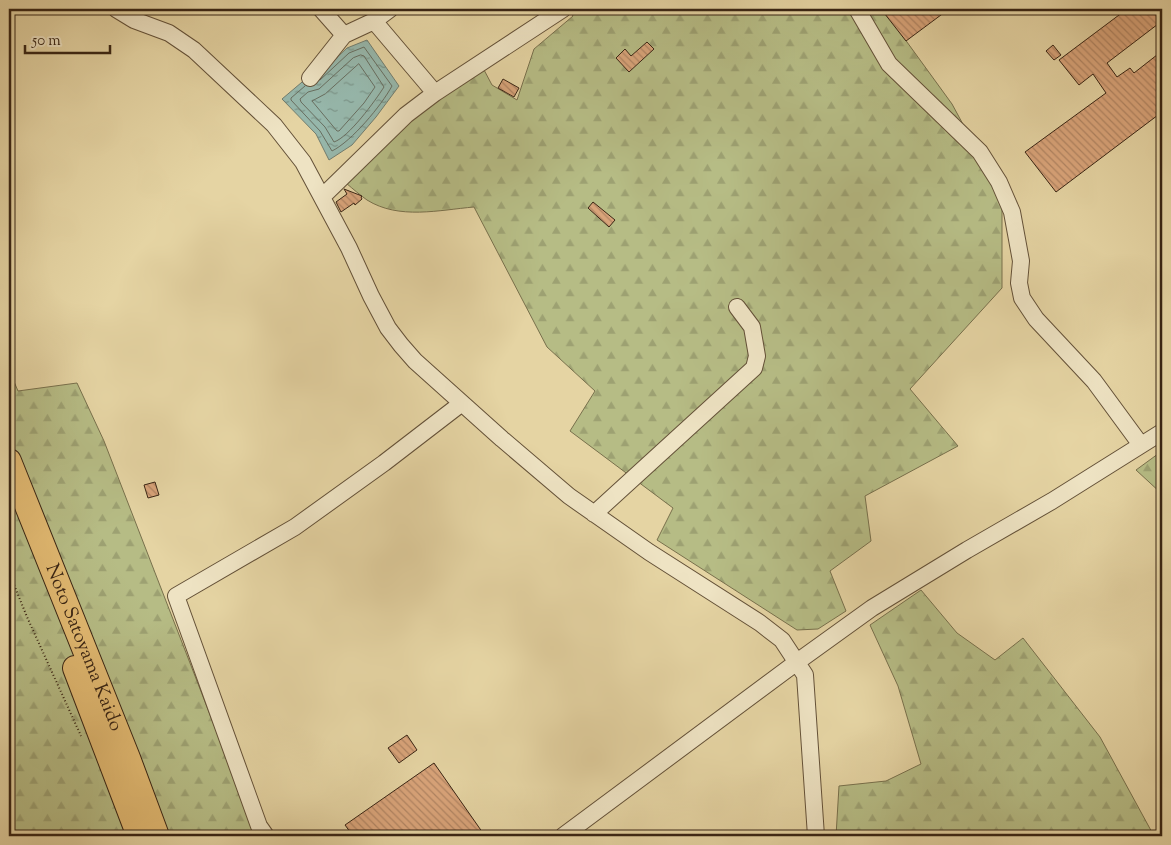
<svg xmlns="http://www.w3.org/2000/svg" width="1171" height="845" font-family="'Sorts Mill Goudy',serif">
<defs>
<pattern id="forest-firs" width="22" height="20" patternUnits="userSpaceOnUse" patternTransform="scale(1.25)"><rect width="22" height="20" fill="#b6bc85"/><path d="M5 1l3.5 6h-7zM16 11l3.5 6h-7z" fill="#9da172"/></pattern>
<pattern id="water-ripples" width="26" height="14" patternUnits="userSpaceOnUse" patternTransform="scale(1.25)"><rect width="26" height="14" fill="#96b7ab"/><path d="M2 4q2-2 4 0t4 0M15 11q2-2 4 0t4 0" fill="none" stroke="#7b958a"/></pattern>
<pattern id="building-back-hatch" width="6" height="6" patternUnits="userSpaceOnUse" patternTransform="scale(1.25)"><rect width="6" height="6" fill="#d9a47a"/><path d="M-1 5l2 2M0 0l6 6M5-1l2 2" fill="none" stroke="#b18563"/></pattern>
</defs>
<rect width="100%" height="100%" fill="#e5d4a3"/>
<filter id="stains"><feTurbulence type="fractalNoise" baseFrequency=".004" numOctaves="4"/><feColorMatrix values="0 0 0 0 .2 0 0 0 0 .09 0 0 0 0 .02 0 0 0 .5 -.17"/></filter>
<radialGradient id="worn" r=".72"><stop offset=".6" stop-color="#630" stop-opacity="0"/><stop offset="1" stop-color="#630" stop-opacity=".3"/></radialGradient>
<path fill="url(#forest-firs)" stroke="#78704c" d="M569 9H883L952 104 1002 196V288L910 389 958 446 865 496 871 541 830 571 846 611 818 629 797 630 657 540 673 508 570 431 595 391 547 347 474 207C439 210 399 220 367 200 360 195 353 189 346 183L409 119 483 68 492 85 517 100 534 49 573 16Z
M9 370 18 391 77 383 104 441 257 836H9Z
M1162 451V494L1136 470Z
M921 590 957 633 995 660 1023 638 1100 737 1154 836H836L839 786 886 781 921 764 898 686 870 625Z"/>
<path fill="url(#water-ripples)" stroke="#717d6f" d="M367 40 399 86 376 117 352 145 329 160 316 134 282 99 308 77 312 81 347 48Z"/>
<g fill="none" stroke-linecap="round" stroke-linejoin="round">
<path stroke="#686e60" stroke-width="1" d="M361 55 364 56 384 87C375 101 349 137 334 142L325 127 301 102 300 99 308 92 319 89 353 58Z
M359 64 375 87 364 103 339 131H337L312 101 325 94Z
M305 86 291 98V100L320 131 332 151C352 141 381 106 392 86L364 47 349 53 320 80"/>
</g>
<path fill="url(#building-back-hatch)" stroke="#392514" d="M881 9H949L906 41Z
M1127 9H1162V21L1107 63 1117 77 1130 68 1134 73 1162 51V112L1056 192 1025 152 1106 93 1093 74 1079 85 1059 60Z
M647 42 654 49 629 72 616 58 625 49 631 56Z
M1053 45 1061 55 1054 60 1046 51Z
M503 79 519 88 514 97 498 88Z
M344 189 362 196 361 197 362 199 355 205 354 203 341 212 336 202 347 194Z
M593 202 615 220 609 227 588 208Z
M155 482 159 495 148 498 144 485Z
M407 735 417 750 399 763 388 748Z
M434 763 485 836H353L345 825Z"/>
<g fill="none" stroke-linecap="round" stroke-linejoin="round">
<defs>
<path id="minor" d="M116 9 134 20 169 33 194 50 274 125 303 162 349 248 371 296 388 328 401 345 415 361 502 439 569 496 649 552 760 623 782 640 805 675 816 836
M321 9 344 35 374 21 390 9
M857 9 889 64 980 152 999 182 1012 212 1021 261 1019 283 1022 298 1036 319 1094 381 1141 445
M374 21 435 93
M310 78 344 35
M322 197 406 115 435 93 563 9
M594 514 754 368 757 356 752 327 737 307
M266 836 259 826 176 596 295 527 384 463 462 403
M563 836 797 662 872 608 967 550 1052 501 1162 432"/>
<g id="highway">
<path id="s1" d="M9 461 128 758 157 836"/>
<path d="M75 668 139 836"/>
</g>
</defs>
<use href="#minor" stroke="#645138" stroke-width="18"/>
<use href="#highway" stroke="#392514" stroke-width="26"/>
<path stroke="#392514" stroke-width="2" stroke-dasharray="1 2.5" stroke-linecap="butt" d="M9 572 27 617 81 736
M1149 836 1162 827"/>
<use href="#minor" stroke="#eee3c3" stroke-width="16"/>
<use href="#highway" stroke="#e2ba72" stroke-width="24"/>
</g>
<g text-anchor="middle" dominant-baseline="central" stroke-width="4.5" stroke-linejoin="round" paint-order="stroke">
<g font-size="19" fill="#392514" stroke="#eee3c3">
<text stroke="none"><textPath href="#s1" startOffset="201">Noto Satoyama Kaido</textPath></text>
</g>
</g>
<rect width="1171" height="845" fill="none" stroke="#e5d4a3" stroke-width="30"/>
<rect x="10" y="10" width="1151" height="825" fill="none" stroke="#392514" stroke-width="2.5"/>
<rect x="15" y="15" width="1141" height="815" fill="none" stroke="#392514"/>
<path d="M25 45v8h85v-8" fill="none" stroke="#392514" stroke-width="2.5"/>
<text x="32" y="45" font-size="15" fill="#392514" stroke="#eee3c3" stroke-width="4" paint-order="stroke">50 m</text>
<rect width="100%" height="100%" filter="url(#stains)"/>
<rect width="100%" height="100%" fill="url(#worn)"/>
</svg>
